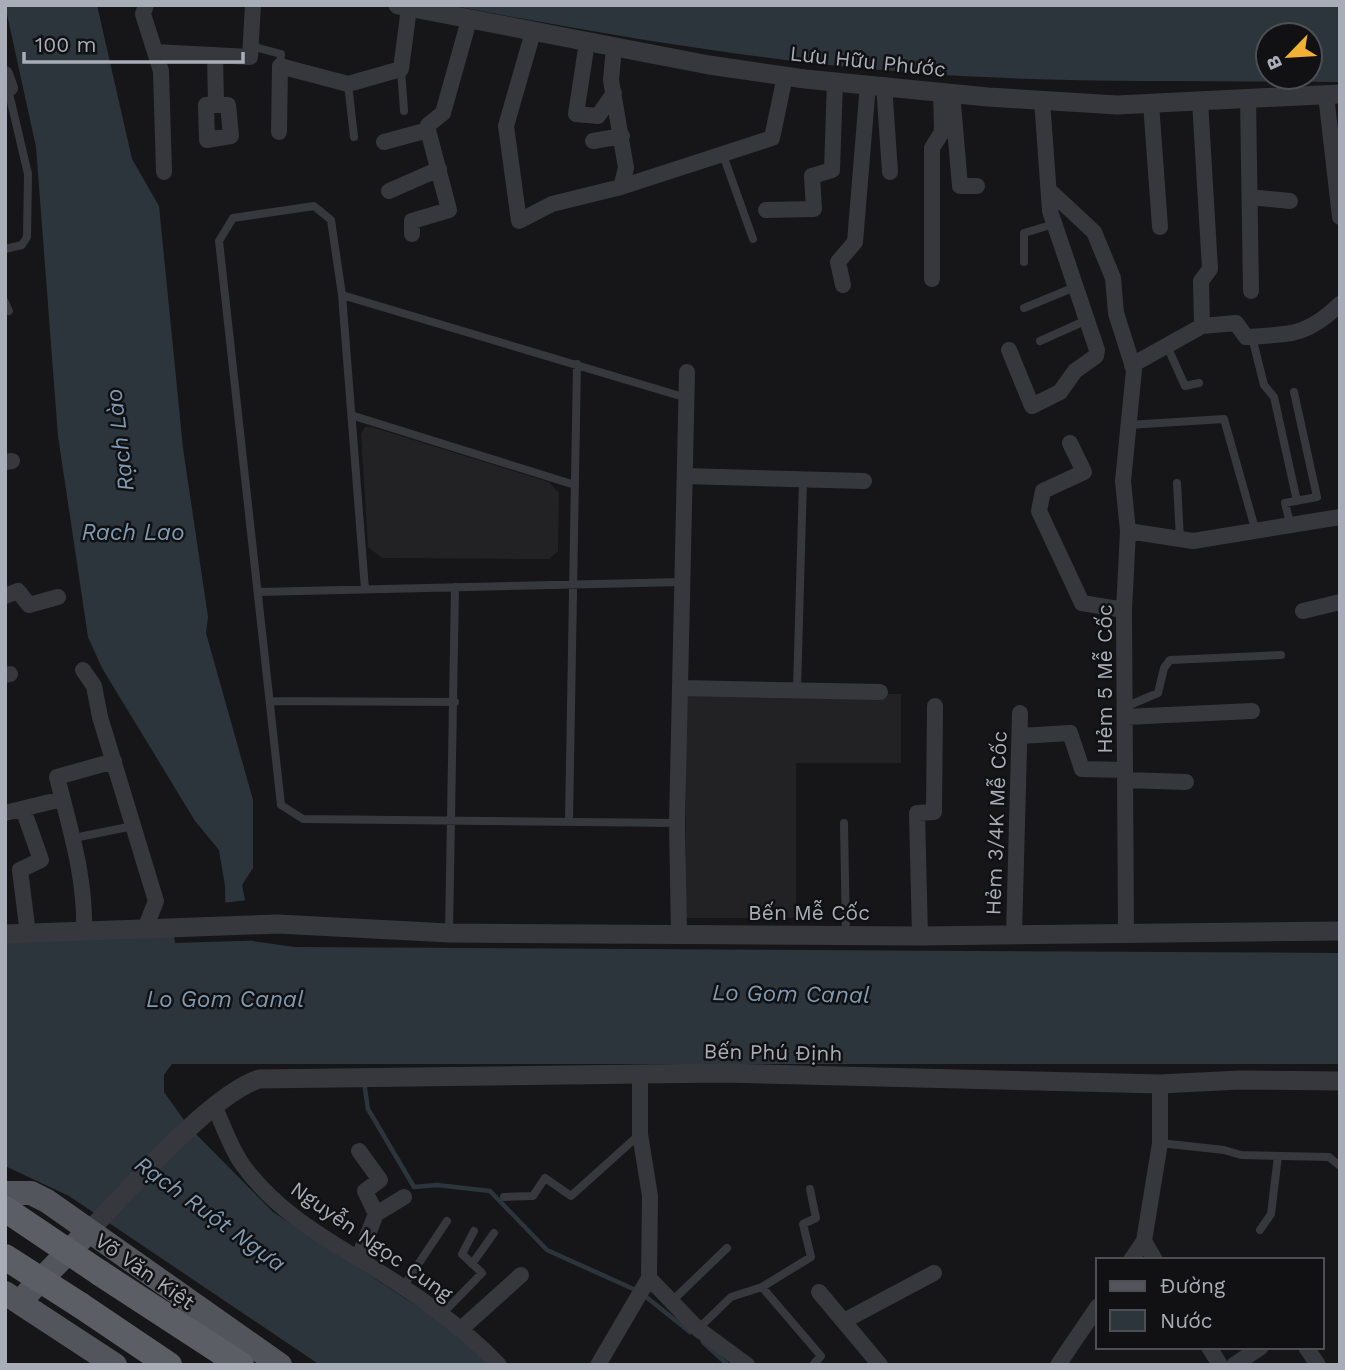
<svg xmlns="http://www.w3.org/2000/svg" width="1345" height="1370" font-family="'Work Sans',sans-serif">
<rect width="100%" height="100%" fill="#161618"/>
<path fill="#222225" d="M365 427H372L549 482 559 493 558 551 549 559 382 558 368 547 361 434Z
M686 693 901 694V763H796V918H686Z"/>
<path fill="#2c353c" fill-rule="evenodd" d="M5 5H97L132 159 159 206 183 448 208 617 206 633 253 800V868L242 885 253 941 294 947 1340 953V1064H172L164 1075V1092L189 1127 273 1212 464 1337 490 1365H320L69 1196 5 1166V942L226 934 225 886 219 850 195 821 102 668 88 637 58 436 36 147Z
M449 5H1340V82C1195 80 1050 84 905 72 751 60 601 34 449 5ZM1268 35H1310V77H1268Z"/>
<path fill="#161618" d="M248 900 256 938 275 940 175 943 174 935 223 932 222 903Z"/>
<g fill="none" stroke-linecap="round" stroke-linejoin="round">
<path stroke="#2c353c" stroke-width="4.5" d="M364 1082 368 1109 414 1187 437 1185 490 1191 547 1250 640 1292 690 1332
M703 1342 728 1365"/>
<path stroke="#37383d" stroke-width="8" d="M251 46 281 54 280 66
M401 69 404 111
M348 84 354 137
M723 155 753 239
M5 249 22 245 27 237 28 174 8 89
M1024 262V233L1054 224
M342 295 365 589
M5 302 9 311
M1024 308 1075 287
M1252 337 1264 385 1274 397 1297 501
M1040 341 1087 320
M1167 346 1185 386 1199 383
M354 416 575 485
M1128 425 1224 419 1256 532
M1177 483 1180 539
M1291 527 1285 503 1317 497 1294 392
M258 592 683 582
M797 690 803 481
M270 701 455 702
M1125 707 1158 693 1164 668 1170 660 1281 655
M569 821 577 364
M677 823 303 819 281 805 219 241 233 218 314 206 331 220 342 295 687 398
M844 823 846 935
M74 838 133 826
M449 933 455 587
M1160 1143 1224 1150 1241 1155 1329 1157 1340 1166
M504 1197 533 1196 545 1178 571 1196 640 1134
M1260 1230 1271 1214 1278 1156
M472 1264 494 1233
M403 1287 447 1221
M762 1287 821 1356 813 1365
M671 1302 727 1248
M442 1314 482 1273 462 1254 474 1231
M698 1329 731 1297 762 1287 811 1257 803 1224 816 1218 810 1189"/>
<path stroke="#37383d" stroke-width="16" d="M146 5 143 14 161 71 164 172
M533 32 506 126 519 221 552 204 621 187 626 168 611 80 614 47
M587 42 576 114 598 116 614 93
M155 52 250 57 253 5
M215 55 216 105H206L207 140 231 136 228 105H216
M5 74 10 88
M884 85 890 172
M952 92 960 186H977
M1326 95 1340 217
M1248 98 1251 291
M1151 103 1160 227
M279 132 280 66 348 84 401 69 409 8
M593 141 622 136
M384 142 428 130
M621 187 772 138 785 76
M1049 190 1094 232 1113 278 1116 313 1134 370 1123 481 1128 531 1124 610 1126 932
M389 191 439 169
M1250 197 1290 201
M766 210 814 209 812 176 832 170 835 81
M412 234V221L449 210 428 130V125L443 113 469 20
M932 279V148L942 132 941 91
M843 285 838 262 855 242 868 84
M1202 326 1236 323 1246 337C1289 334 1306 337 1340 304
M1009 350 1032 406 1060 392 1075 371 1096 356 1097 350 1050 211 1042 100
M1132 365 1202 326 1201 281 1210 269 1200 101
M1070 443 1084 472 1043 491 1039 511 1082 603 1124 610
M5 462 12 461
M685 476 864 481
M1128 531 1193 541 1340 517
M5 596 18 591 29 605 58 597
M1303 611 1340 602
M83 670 94 686 100 717 156 901 144 931
M5 675 10 674
M680 688 880 692
M1125 717 1252 711
M1020 736 1070 733 1082 769 1125 770
M1125 780 1186 782
M23 809 41 860 20 870 28 934
M5 813 62 799
M84 933C86 878 70 829 57 777L114 761
M679 934 677 823 687 372
M1014 934 1020 713
M920 936 917 813 934 812 935 706
M214 1106C223 1124 230 1147 242 1164 272 1206 314 1232 357 1258 408 1289 458 1322 499 1365
M376 1214 404 1197
M358 1259 376 1214 365 1191 380 1180 359 1151
M1131 1260 1144 1241
M1155 1260 1144 1241 1160 1143V1084
M649 1278 698 1329 747 1365
M819 1292 880 1365
M844 1321 934 1273
M461 1329 521 1275
M1209 1347 1220 1365
M1306 1347 1318 1365
M598 1365 649 1278 650 1196 640 1134V1074
M1058 1365 1098 1306
M1234 1365 1261 1347"/>
<path stroke="#37383d" stroke-width="19" d="M398 5 709 65 805 79 988 97 1117 105 1340 94
M5 934 278 924 449 933 920 936 1340 931
M89 1231C128 1191 210 1095 259 1079L721 1073 1160 1084 1240 1080 1340 1081"/>
<path stroke="#53555c" stroke-width="24" d="M5 1193H31L47 1201 280 1365
M5 1293 115 1365
M28 1293 81 1239"/>
<path stroke="#5b5e65" stroke-width="26" d="M100 1273 241 1365
M80 1305 169 1365"/>
<path stroke="#5b5e65" stroke-width="26" d="M5 1209 100 1273
M5 1257 80 1305"/>
</g>
<g text-anchor="middle" dominant-baseline="central" stroke-width="5" stroke-linejoin="round" paint-order="stroke">
<g font-size="21" fill="#a8adb8" stroke="#111113">
<text transform="translate(868 61) rotate(6)">Lưu Hữu Phước</text>
<text transform="translate(1104 679) rotate(-90)">Hẻm 5 Mễ Cốc</text>
<text transform="translate(996 823) rotate(-88)">Hẻm 3/4K Mễ Cốc</text>
<text x="809" y="912">Bến Mễ Cốc</text>
<text transform="translate(773 1052) rotate(1)">Bến Phú Định</text>
<text transform="translate(372 1241) rotate(35)">Nguyễn Ngọc Cung</text>
<text transform="translate(145 1271) rotate(35)">Võ Văn Kiệt</text>
</g>
<g font-size="23" font-style="italic" fill="#7f9bb3" stroke="#111113">
<text transform="translate(120 440) rotate(-97)">Rạch Lào</text>
<text x="133" y="532">Rach Lao</text>
<text transform="translate(791 994) rotate(1)">Lo Gom Canal</text>
<text x="225" y="999">Lo Gom Canal</text>
<text transform="translate(210 1214) rotate(36)">Rạch Ruột Ngựa</text>
</g>
</g>
<rect width="1345" height="1370" fill="none" stroke="#a8adb8" stroke-width="14"/>
<rect x="1096" y="1258" width="228" height="91" fill="#111113" stroke="#4d4f55" stroke-width="2"/>
<rect x="1110" y="1281" width="35" height="10" fill="#53555c" stroke="#4d4f55" stroke-width="2"/>
<text x="1160" y="1293" font-size="21" fill="#a8adb8">Đường</text>
<rect x="1110" y="1310" width="35" height="21" fill="#2c353c" stroke="#4d4f55" stroke-width="2"/>
<text x="1160" y="1328" font-size="21" fill="#a8adb8">Nước</text>
<g transform="translate(1289 56) rotate(245)"><circle r="33" fill="#111113" stroke="#4d4f55" stroke-width="2"/>
<path d="M0-5L12 26L0 18L-12 26Z" fill="#f2b134"/>
<text y="-10" font-size="19" font-weight="bold" text-anchor="middle" fill="#a8adb8">B</text>
</g>
<path d="M24 52v10h219v-10" fill="none" stroke="#a8adb8" stroke-width="3.5"/>
<text x="35" y="52" font-size="21" fill="#a8adb8" stroke="#111113" stroke-width="5" paint-order="stroke">100 m</text>
</svg>
